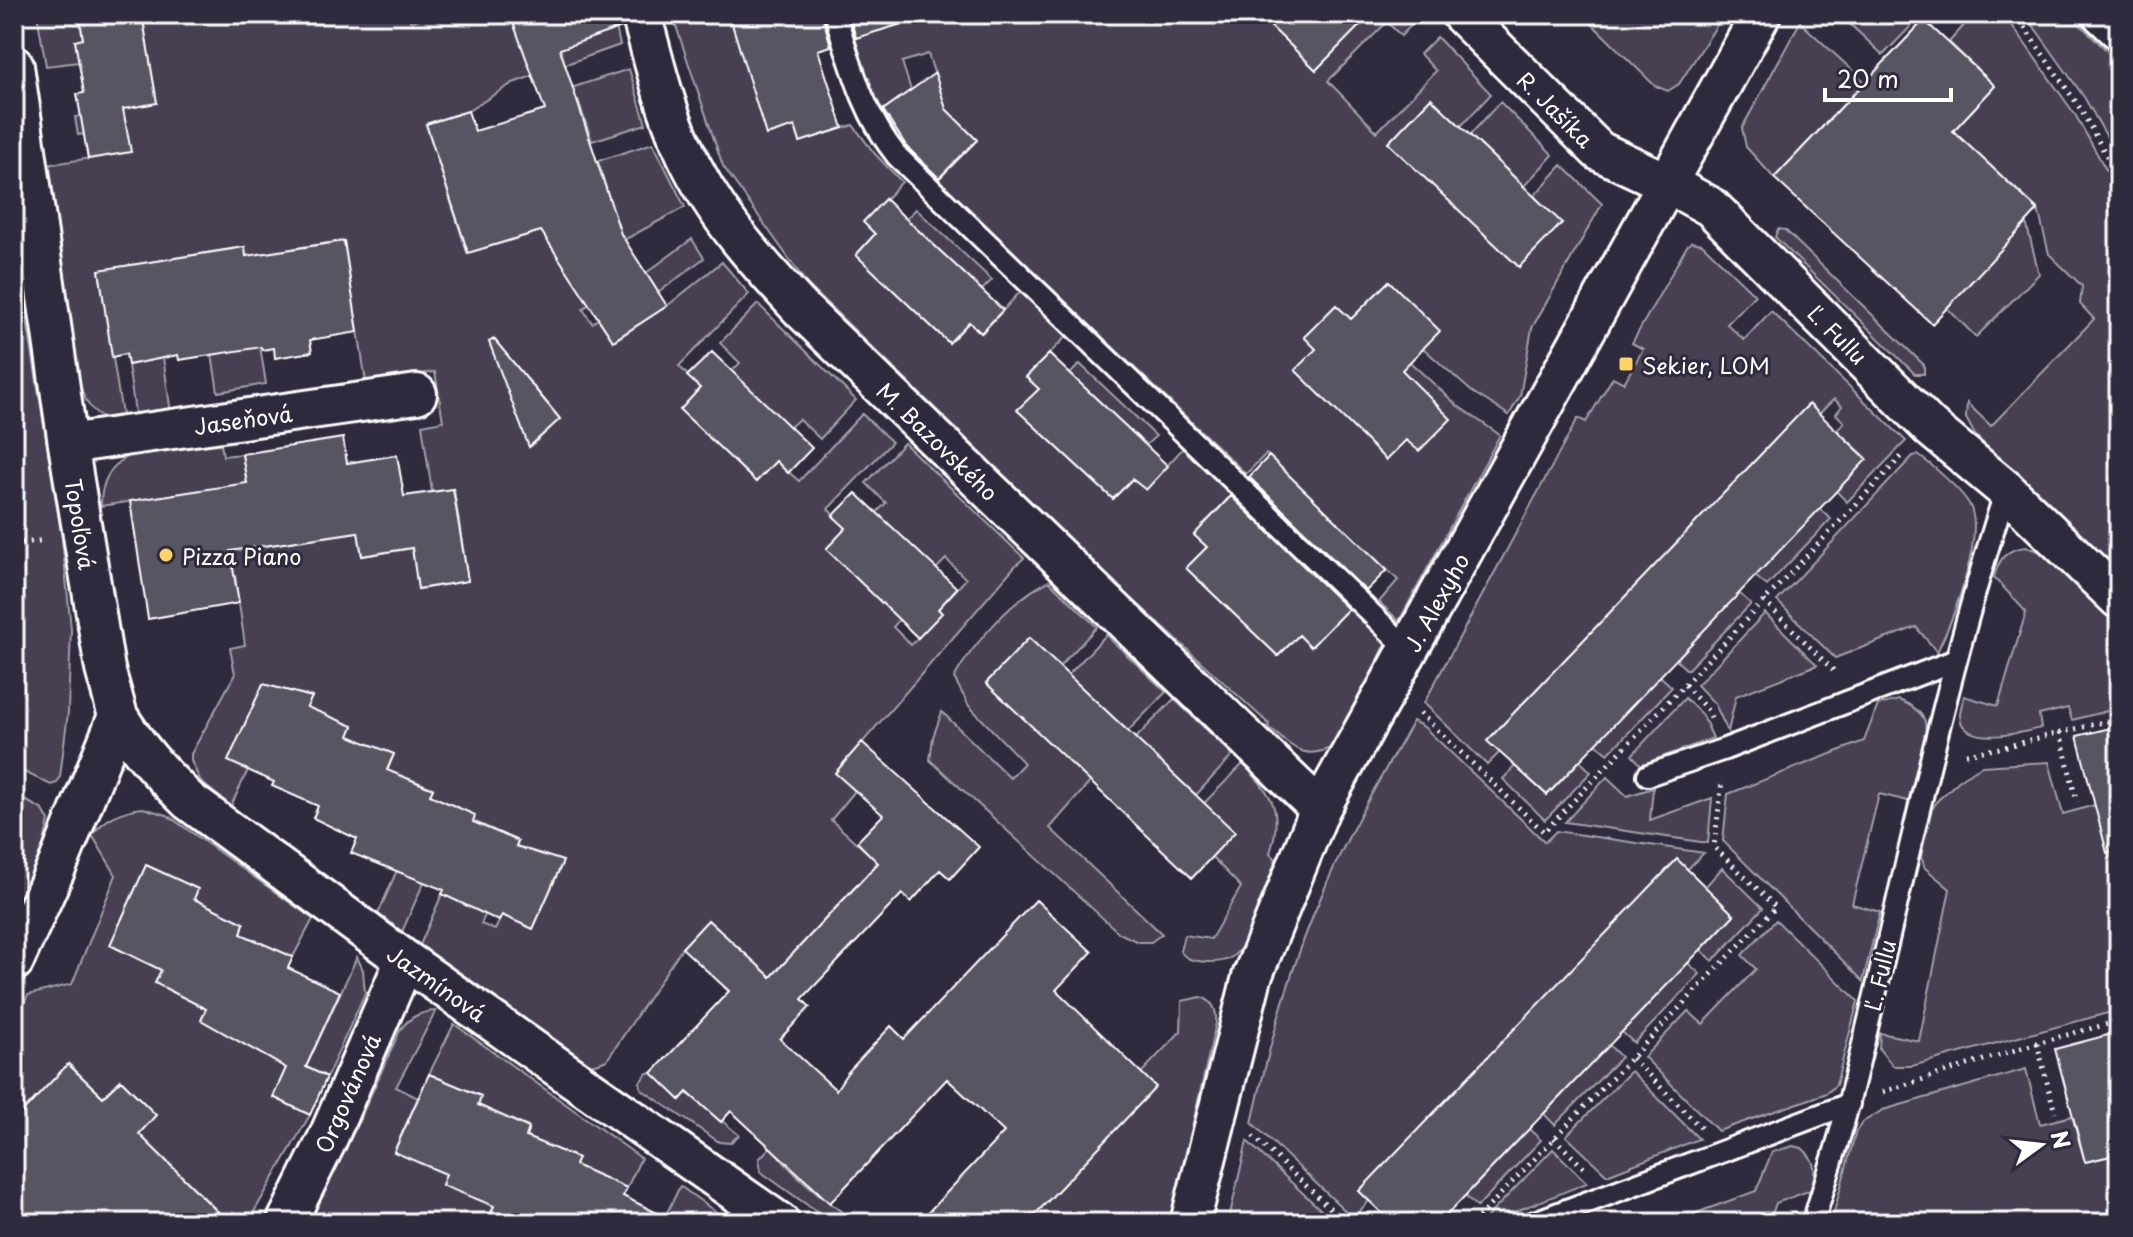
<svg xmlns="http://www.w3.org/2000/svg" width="2133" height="1237" font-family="'Playpen Sans',sans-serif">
<rect width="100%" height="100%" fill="#2f2a3d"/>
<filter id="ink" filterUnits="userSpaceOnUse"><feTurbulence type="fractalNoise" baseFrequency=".0125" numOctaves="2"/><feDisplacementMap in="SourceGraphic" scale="16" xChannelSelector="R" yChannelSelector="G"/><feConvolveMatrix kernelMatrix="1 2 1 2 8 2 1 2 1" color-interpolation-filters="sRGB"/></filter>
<g filter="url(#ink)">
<path fill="#464152" stroke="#a2a0a8" stroke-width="2" fill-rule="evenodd" d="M37 14H79L83 39 79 62 46 66Z
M142 14H407L411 22 430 14H510L527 60 587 39 579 14H613L620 45 513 83 468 111 426 124 467 252 504 242 610 202 598 161 653 143 685 207 624 240 589 304 583 309 592 323 598 319 614 341 667 306 722 262 749 294 679 366 700 388 681 410 756 482 776 461 799 481 862 414 892 442 828 509 846 528 899 620 893 627 911 645 941 613 938 609 966 579 946 559 936 569 876 513 886 503 866 483 904 443 1024 558 1015 566 836 773 855 791 831 820 878 862 775 973 754 1014 724 987 749 959 708 921 682 948 607 1060C597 1064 591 1066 580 1063L420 945 442 894 454 899 492 900 481 924 495 930 502 915 533 929 563 861 538 853 512 855 518 841 428 801 433 788 407 778 383 781 394 754 371 745 367 753 304 713 311 697 263 684 229 761 248 770 231 806 201 782 191 761V754L235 674 230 648 245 645 235 576 223 577 209 489 101 506C100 440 172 445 220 437L223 456 242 454 258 547 358 531 362 556 412 548 419 589 468 581 454 489 432 492 422 425 443 421 435 372 366 382 344 241 296 248 248 265 244 247 99 270 123 421C100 422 88 409 81 389L46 165 130 152 126 128 78 135 75 117 157 103ZM529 381 560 419 530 447 529 446Z
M672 14H729L767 135 795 126 800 142 853 125 875 154 902 182 864 222 875 234 856 255 949 343 969 322 982 333 1020 292 1067 336 1026 377 1039 389 1018 411 1113 499 1132 479 1146 489 1184 447 1233 493 1194 535 1207 547 1186 568 1278 656 1299 635 1311 647 1352 605 1388 640 1335 746C1303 762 1293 747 1268 727L1269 724 1118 586 807 284 723 166Z
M869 14H1258L1316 70 1358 27 1346 14H1413L1417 19 1401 36 1387 22 1328 81 1377 132 1436 71 1420 54 1437 37 1491 94 1461 126 1430 99 1388 143 1519 267 1561 223 1534 196 1562 165 1602 204 1532 328 1520 396 1509 415 1471 391 1423 348 1365 321 1458 406 1500 435 1399 621 1379 602 1398 580 1266 454 1246 474 938 180 977 140 946 109 928 54 902 62 911 90 880 112 854 39 874 32Z
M1600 14H1724L1679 84 1668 91 1655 86 1590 22Z
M1839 14H1923L1883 55Z
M1974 14H2004L2076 116 2119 193V575L1975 435 1966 418 1967 403 1991 426 2094 319 2080 304 2082 286 2049 254 2038 209 1953 131 1995 86 1949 42Z
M2025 14H2069L2119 62V158L2084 97Z
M1800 22 1865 82 1774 178 1746 147 1742 128Z
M629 69 646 124 592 141 578 100 566 103 562 91Z
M1500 102 1553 155 1524 186 1470 135Z
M916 209 992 280 982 290 906 219Z
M2026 222 2039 274 1976 337 1947 308Z
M1778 229 1785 230 1924 365V374H1915L1775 237Z
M692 239 704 258 658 293 646 273Z
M1691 242 1702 244 1755 295 1727 324 1744 340 1771 311 1906 441 1847 502 1836 491 1867 458 1837 430 1844 422 1836 414 1842 406 1834 399 1819 414 1809 404 1488 740 1500 752 1487 765 1424 703 1578 418 1586 422 1613 377 1624 383 1643 349 1632 343 1687 246Z
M14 274 22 288 62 538 71 629 68 712 60 777 57 783 51 785 14 767Z
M758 304 856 400 820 439 799 419 789 428 731 372 740 363 720 343Z
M209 336 259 339 266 384 218 392Z
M163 357 171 413 136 419 128 365Z
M1080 364 1156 436 1146 445 1070 374Z
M1918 455C1931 464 1959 488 1968 502 1988 531 1952 622 1937 652L1916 627 1835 658 1777 601 1913 456Z
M1819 509 1831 519 1767 586 1755 576Z
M2026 547 2044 553 2054 559 2119 624V708L2072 720 2068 708 2039 715 2041 728C2024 732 1960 749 1960 715 1960 709 1963 702 1964 696L1998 706 2026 612 1994 577C1999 559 2006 549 2026 547Z
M1049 581 1097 627 1059 667 1029 638 986 683 1091 781 1050 828 1162 934 1151 942H1138L1119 933 930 760 933 737 942 712 1010 778 1024 763 969 706 954 678C973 644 1013 598 1049 581Z
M1739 593 1751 604 1687 670 1676 660Z
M1765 613 1817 665 1736 696 1728 732 1715 704 1697 685Z
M1106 635 1166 692 1128 731 1068 675Z
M1660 676 1672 687 1608 754 1596 743Z
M1685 698 1703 716 1713 738 1641 765 1632 755Z
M1174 699 1233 755 1196 795 1135 739Z
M1899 700C1909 704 1919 709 1924 719 1931 734 1913 783 1908 801L1879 794 1852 904 1880 912 1863 981 1723 841 1728 794 1864 741 1878 705Z
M1413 721 1424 727 1545 842 1556 831 1704 853 1359 1191 1369 1201 1353 1218 1252 1123C1270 1042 1292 960 1327 883 1351 827 1383 774 1413 721Z
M1580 761 1591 772 1545 820 1503 779 1515 766 1547 795Z
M2049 762 2063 814 2095 805 2119 849V1010L1912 1066H1893L1879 1049 1880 1033 1919 1041 1950 889 1925 868 1921 857 1931 811 1938 800 1963 777 1982 766Z
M1243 764C1272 794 1284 810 1270 853L1276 859C1266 885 1254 941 1232 957 1224 962 1217 962 1207 962 1196 961 1187 961 1180 951L1184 935 1211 939 1241 887 1212 857 1204 803Z
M1607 777 1627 796 1653 788 1650 820 1712 798 1708 843 1565 822Z
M14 794 43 810 49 821 40 859 14 914Z
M143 808 167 815 313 919 293 957 241 934 244 923 194 899 198 889 146 865 110 945 144 962 149 949 212 997 202 1020 286 1068 273 1097 310 1115 251 1217 252 1223H223L226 1219 138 1133 156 1115 121 1080 103 1097 69 1064 45 1089 32 1128 14 1110V1024L28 995 72 984 116 875 92 835C105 818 122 810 143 808Z
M430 868 402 932 378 914 397 870Z
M1722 868 1763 908 1713 961 1701 950 1734 915 1705 887Z
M1776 920 1858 1001 1836 1085 1827 1093 1718 1131 1644 1057 1688 1011 1703 1024 1756 969 1742 955Z
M357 957 363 970 365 993 327 1077 306 1067Z
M1688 963 1700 974 1634 1043 1622 1032Z
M1201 997C1214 1001 1217 1011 1216 1023L1170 1223H1027L1155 1087 1141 1073 1181 1031 1182 1001Z
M436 1011 396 1087 418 1098 394 1151 422 1164 454 1157 442 1185 471 1197 503 1187 490 1216 503 1223H305L356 1128 400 1030C410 1017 419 1012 436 1011Z
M454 1024 641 1158 627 1188 575 1165 578 1158 526 1137 529 1127 478 1105 481 1096 429 1074Z
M1609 1045 1621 1057 1555 1125 1544 1114Z
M2026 1069 2040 1124 2072 1116 2085 1162 2119 1154V1223H1831L1856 1131 1863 1122 1883 1110Z
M1631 1071 1699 1139 1607 1175 1566 1136Z
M647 1073H652L694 1098 739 1135 730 1143 719 1142 641 1089 640 1082Z
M1529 1129 1541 1140 1477 1207 1465 1196Z
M1247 1141 1335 1223H1228Z
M772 1145C782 1167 826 1200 846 1215L837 1222H831L761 1172 759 1159Z
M1793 1146 1802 1148C1817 1161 1816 1172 1811 1190L1776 1203 1769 1223H1669L1756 1191 1772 1152Z
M1553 1149 1587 1183 1491 1221 1487 1217Z
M680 1186 731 1223H673L665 1217Z"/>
<path fill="#595564" stroke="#fff" stroke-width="2" d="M79 14H142L157 103 123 109 131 152 88 159 77 94 84 93 75 41 83 39Z
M510 14H620L622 27 560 49 621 234 667 306 613 341 541 231 468 253 426 124 468 111 475 131 545 110Z
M729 14H822L831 46 818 50 843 128 800 142 795 126 766 135Z
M849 14H907L908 22 856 38Z
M1258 14H1371L1316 70Z
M1924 20 1995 86 1953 131 2038 210 1932 324 1774 178Z
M935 73 946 109 977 140 939 178 907 147 883 110Z
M1431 98 1562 223 1519 267 1388 143Z
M885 199 1003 310 981 333 969 322 949 343 856 255 875 234 863 222Z
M344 241 358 332 310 340 312 352 275 358 274 348 262 350 261 347 179 360 178 355 128 365 126 354 112 357 99 270 245 247 246 256Z
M1389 281 1440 331 1402 370 1451 419 1419 451 1406 440 1386 460 1295 370 1316 349 1304 337 1336 305 1351 319Z
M494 339 560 419 529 447 489 342Z
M712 352 812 448 788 473 776 461 756 482 680 410 700 388 687 376Z
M1049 354 1168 466 1146 490 1132 479 1113 499 1017 410 1039 389 1026 377Z
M1809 404 1867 459 1547 795 1487 741Z
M343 438 347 463 397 455 404 496 453 489 468 581 418 589 412 548 362 556 358 532 230 551 239 603 148 619 130 501 247 483 242 454Z
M1269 456 1387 570 1366 591 1249 477Z
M856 493 957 588 938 609 942 613 918 638 826 549 846 528 833 516Z
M1231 496 1348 609 1311 647 1299 635 1278 656 1186 568 1207 547 1194 535Z
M1029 638 1235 832 1192 878 986 683Z
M263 684 312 697 307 707 353 726 349 736 394 754 387 770 433 789 430 795 475 815 473 822 518 841 516 846 563 861 533 929 502 915 499 921 442 894 444 890 351 853 357 839 313 818 318 806 272 786 274 782 228 761Z
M2119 726V852L2107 853 2077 736Z
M862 742 979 847 950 879 940 870 911 902 902 894 802 999 810 1007 780 1039 836 1090 847 1073 891 1026 904 1039 1036 900 1092 952 1056 990 1156 1087 1027 1223H918L1004 1132 947 1079 830 1203 731 1111 721 1122 687 1092 680 1100 652 1073 729 991 682 948 708 920 771 977 878 863 857 842 883 815 835 773Z
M1677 859 1734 915 1439 1223H1392L1359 1191Z
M146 865 198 889 194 899 244 923 241 934 293 957 288 968 340 992 306 1067 327 1077 310 1115 273 1097 286 1068 201 1020 206 1009 155 983 161 970 110 945Z
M2119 1032V1154L2085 1162 2055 1049Z
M68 1064 103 1097 121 1080 156 1115 139 1134 229 1223H14V1121Z
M429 1074 481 1096 478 1105 529 1128 526 1137 578 1158 575 1165 627 1188 623 1196 677 1223H487L494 1206 442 1185 446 1174 394 1152Z"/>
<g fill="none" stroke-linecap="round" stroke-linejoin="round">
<defs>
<path id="service" d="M835 14C851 65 863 114 897 156L1409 650
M1648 775 1725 749 1956 660
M1532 1223 1849 1104
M1813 1223C1825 1182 1839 1142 1849 1101 1901 897 1941 690 2006 490"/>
<path id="minor" d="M641 14C653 57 663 102 681 143 709 209 754 259 802 310L1320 809
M1461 14 1599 151 1667 183 1711 207 1930 427 2006 490 2119 599
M2102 14 2119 30
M14 66 68 444 105 669 118 716 58 864 14 961
M68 444 417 394
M118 716C138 749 161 774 189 801L405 960 780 1223
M286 1223 327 1140 405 960
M1190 1223 1252 977 1320 809 1761 14"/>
</defs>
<use href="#service" stroke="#fff" stroke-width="26"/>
<use href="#minor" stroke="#fff" stroke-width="44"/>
<path stroke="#fff" stroke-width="5" stroke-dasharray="2 6" stroke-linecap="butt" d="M2015 14 2080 108 2119 178
M14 544 45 540
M1764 601 1837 674
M1685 685 1708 711 1713 722
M1420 713 1544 832 1902 456
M2060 732 2077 802
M1966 754 2000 748 2119 718
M2037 1043 2055 1113
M1632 1058 1701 1128
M1883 1092 2037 1043 2119 1021
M1253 1136 1346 1223
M1554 1138 1587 1171
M1473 1223 1776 907 1714 847 1722 781"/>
<use href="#service" stroke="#2f2a3d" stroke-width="20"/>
<use href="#minor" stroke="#2f2a3d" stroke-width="38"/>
</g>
</g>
<g fill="#ffd166" stroke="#2f2a3d" stroke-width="3">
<rect x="1618" y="356" width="16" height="16" rx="4"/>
<circle cx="166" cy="555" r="8"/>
</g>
<g text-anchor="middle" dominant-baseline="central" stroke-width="6" stroke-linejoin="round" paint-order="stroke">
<g font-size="22" fill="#fff" stroke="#2f2a3d">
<text transform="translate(1556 109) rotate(45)">R. Jašíka</text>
<text transform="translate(1838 334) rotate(45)">Ľ. Fullu</text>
<text transform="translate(243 419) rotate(-8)">Jaseňová</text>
<text transform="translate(938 441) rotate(44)">M. Bazovského</text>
<text transform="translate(81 524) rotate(81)">Topoľová</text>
<text transform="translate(1436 602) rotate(-61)">J. Alexyho</text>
<text transform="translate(1879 975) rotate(-77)">Ľ. Fullu</text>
<text transform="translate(437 983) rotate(35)">Jazmínová</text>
<text transform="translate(347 1093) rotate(-66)">Orgovánová</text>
</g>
<g font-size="22" fill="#fff" stroke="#2f2a3d" text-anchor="start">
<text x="1642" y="364">Sekier, LOM</text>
<text x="182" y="555">Pizza Piano</text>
</g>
</g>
<rect width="2133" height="1237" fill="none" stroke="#2f2a3d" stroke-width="48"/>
<rect x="24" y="24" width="2085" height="1189" fill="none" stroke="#fff" stroke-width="3" filter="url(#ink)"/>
<g transform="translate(2041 1145) rotate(75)" stroke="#2f2a3d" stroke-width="6" paint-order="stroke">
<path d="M0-6L14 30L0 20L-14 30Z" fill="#ffffff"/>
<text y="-12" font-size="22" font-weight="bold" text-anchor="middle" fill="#ffffff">N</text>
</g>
<path d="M1825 88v12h126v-12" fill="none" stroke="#ffffff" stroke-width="4"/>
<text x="1837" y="88" font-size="24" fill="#ffffff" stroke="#2f2a3d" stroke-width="6" paint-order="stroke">20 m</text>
</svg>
